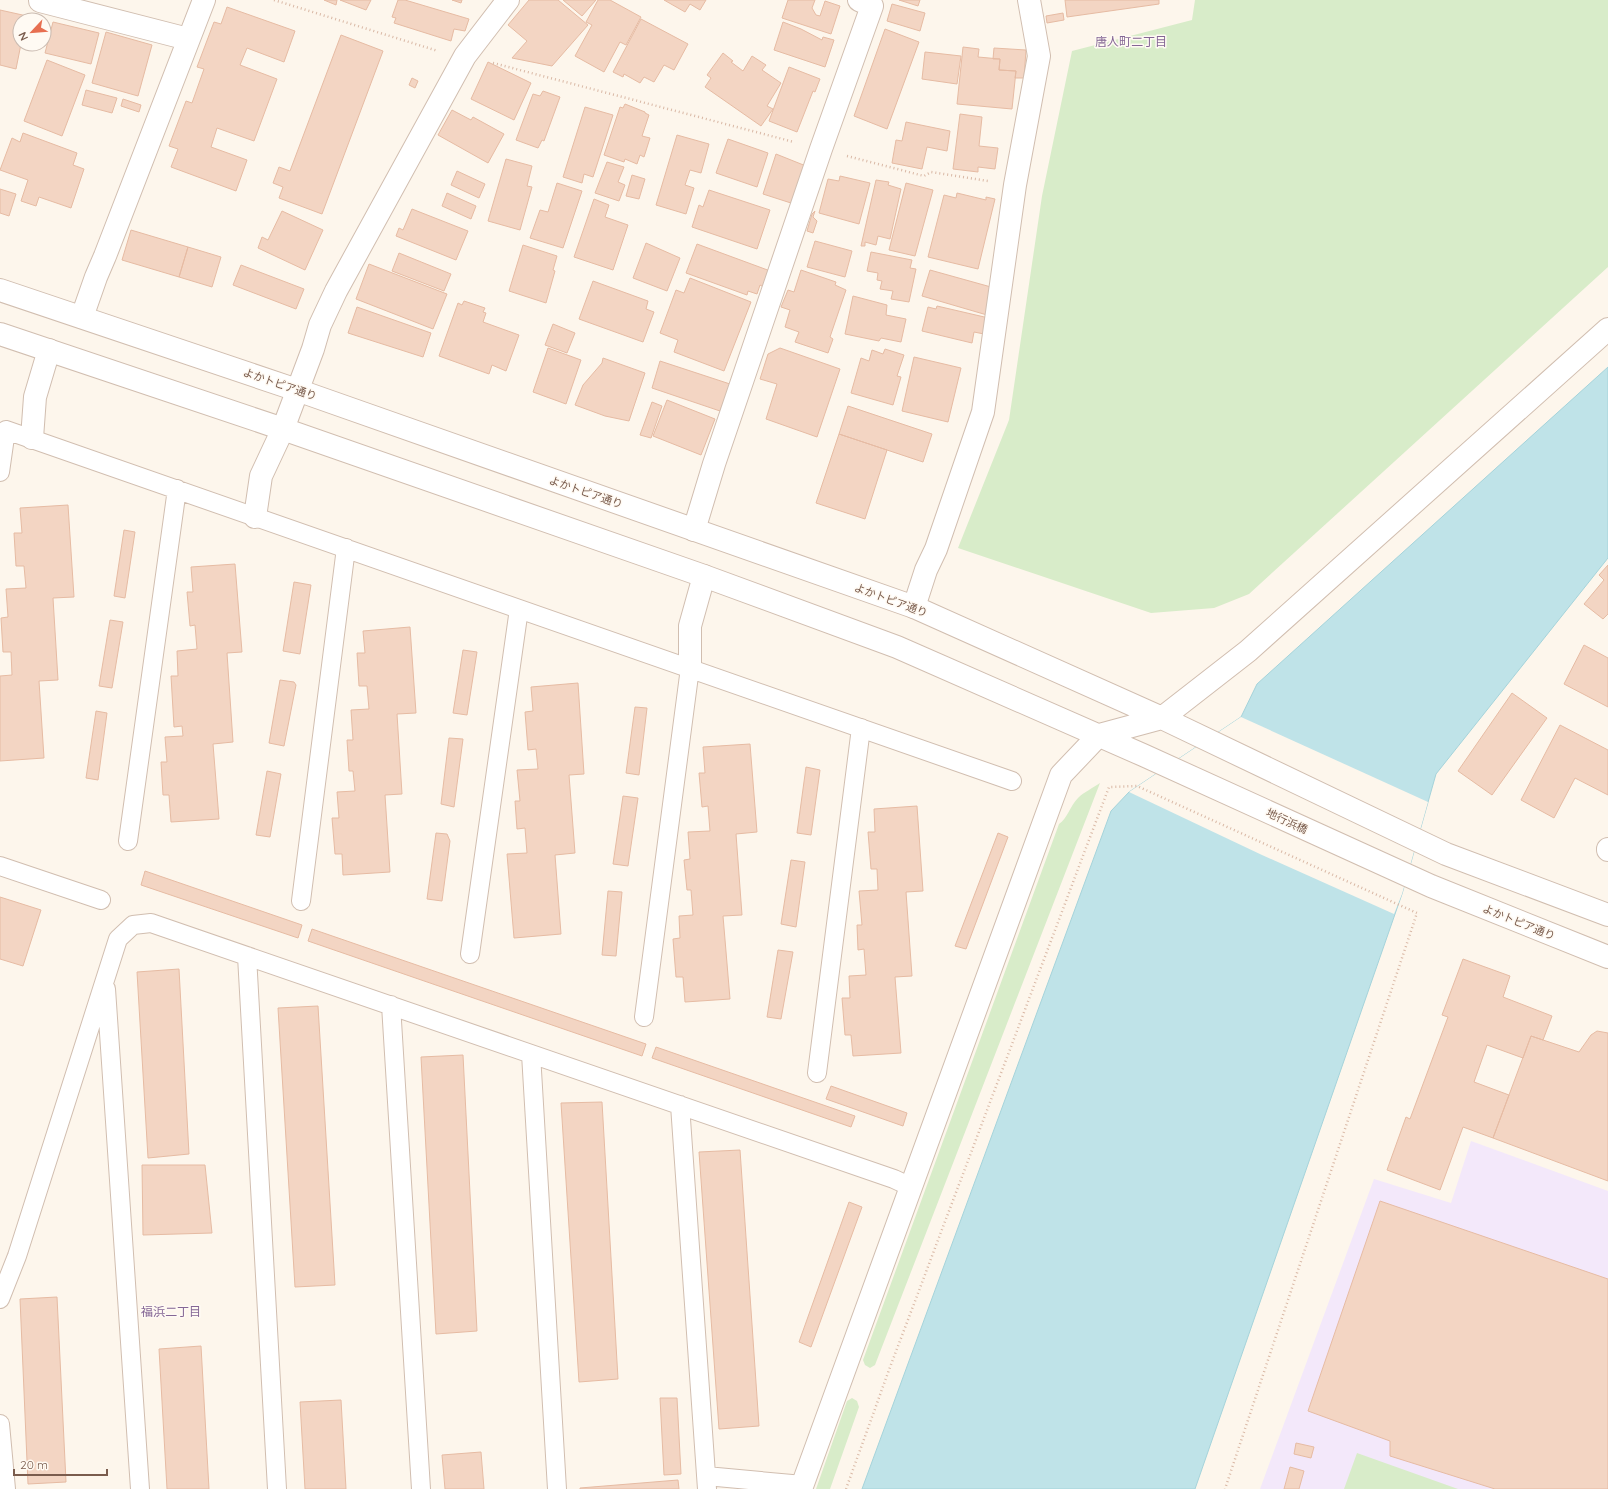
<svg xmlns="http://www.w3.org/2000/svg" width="1608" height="1489" font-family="Quicksand,'Noto Sans JP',sans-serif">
<rect width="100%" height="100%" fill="#fdf6ec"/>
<path fill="#f3e8fa" d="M1471 1141 1608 1191V1489H1260L1374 1179 1451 1203Z"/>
<path fill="#d8ecc9" d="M1195 0H1608V267L1249 594 1214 608 1151 613 958 548 1009 420 1042 196 1072 51 1192 20Z
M1100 783 875 1365 870 1368 865 1365 863 1360 1059 824C1067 819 1070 806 1078 798 1084 792 1093 788 1100 783Z
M852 1398 857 1401 859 1407 830 1489H816L847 1401Z
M1357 1453 1458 1489H1344Z"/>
<path fill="#bfe3e8" stroke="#a5d3da" d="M1608 367V558L1436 774 1402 894 1195 1489H862L1111 811 1129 792 1241 717 1257 684Z"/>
<path fill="#fdf6ec" d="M1241 717 1428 802 1402 894 1394 914 1262 855 1129 792Z"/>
<path fill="#f3d5c3" stroke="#e6bba3" d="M324 0H337L336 5Z
M340 0H371L366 10Z
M398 0H405L469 19 465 31 454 29 451 41 394 23 396 18 392 17Z
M452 0H462L461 3Z
M529 0H558L588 25 552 66 512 58 527 41 508 25Z
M563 0H596L582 16Z
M598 0H610L641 17 626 45 620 42 604 72 575 56 592 25 586 22Z
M664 0H706L700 10 690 4 685 12Z
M788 0H815L812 8 816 15 820 16 825 1 840 6 831 34 782 18Z
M899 0H920L918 6Z
M1065 0H1159V4L1067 17Z
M892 4 925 13 920 31 887 21Z
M227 7 295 31 284 62 247 48 240 65 277 79 254 141 217 128 211 147 247 160 236 191 171 167 178 149 169 146 186 101 192 103 204 69 197 67 214 22 221 24Z
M0 10 27 16V20H20V44H21L16 69 0 65Z
M1063 13 1064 20 1047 23 1046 16Z
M641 19 688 44 674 70 664 65 654 82 644 77 640 83 624 74 623 77 613 72Z
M53 22 99 33 91 64 45 53Z
M783 22 801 29 822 40 823 37 834 40 825 67 774 50Z
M885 29 919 42 887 129 854 116Z
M106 32 152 45 138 96 92 83Z
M341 35 383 51 322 214 279 198 283 187 273 183 279 167 290 171Z
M963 47 979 49 978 57 1000 59 999 70 1016 71 1012 109 957 104Z
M994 48 1026 50 1024 78H1015L1016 71 999 70 1000 59H993Z
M925 52 961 56 957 84 922 79Z
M723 53 733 61 731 62 743 71 752 56 766 65 762 70 781 83 767 106 773 109 761 126 705 87 711 78 707 75Z
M47 60 85 75 62 136 24 121Z
M488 62 531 83 514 120 471 99Z
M789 67 820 79 815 92 813 91 797 132 769 121Z
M412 78 418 81 415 88 409 85Z
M86 90 117 98 112 113 82 105Z
M543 91 560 97 544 141 542 140 538 148 516 140 533 94 540 96Z
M123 99 141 105 139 112 121 106Z
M625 104 645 112V113L649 115 642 136 650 138 644 157 640 155 637 164 625 159 624 162 604 155 620 107 623 108Z
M585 107 613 115 593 177 584 174 582 183 563 177Z
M452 110 471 120 473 117 504 134 488 163 438 135Z
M960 114 982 117 979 146 998 148 995 169 978 167V172L953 169Z
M906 122 950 131 947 151 927 147 922 169 892 163 896 140 902 141Z
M23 133 77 153 73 165 84 169 71 208 39 197 36 206 21 201 28 180 0 170 12 138 20 142Z
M677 135 709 144 701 173 690 170 685 185 694 188 686 214 656 205Z
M728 139 768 153 757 187 716 173Z
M776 154 806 166 794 204 763 194Z
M506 159 532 166 527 186 532 187 520 230 488 221Z
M607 162 624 167 618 182 625 185 619 201 595 193Z
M457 171 485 184 479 198 451 185Z
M632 175 645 179 639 199 626 196Z
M840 176 870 183 859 224 819 213 828 179 839 181Z
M876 180 889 182 888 185 901 189 890 239 878 236 876 245 865 242V246H861Z
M557 183 582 191 563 248 530 238 540 210 548 212Z
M906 183 933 190 915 256 889 250Z
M0 189 16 194 9 216 0 213Z
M709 190 770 210 757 249 692 227 699 205 703 207Z
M447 193 476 206 471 219 442 206Z
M957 193 986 200V197L995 199 978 269 928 257 944 195 956 198Z
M594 199 609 205 605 217 628 225 613 270 574 257Z
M412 209 468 231 456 260 396 236 399 228 403 230Z
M282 211 323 230 305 270 258 248 262 237 268 240Z
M815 211 813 217 817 221 813 233 807 231 812 214Z
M131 230 188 247 179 277 122 260Z
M815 241 852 251 845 277 807 267Z
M646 243 680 258 667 291 633 278Z
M697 244 773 272 767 289 760 285 757 294 748 291 747 295 686 273Z
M523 245 557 256 553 270 555 271 546 303 509 291Z
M188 247 221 257 212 287 179 277Z
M871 252 912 260 910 268 916 269 909 302 891 299 893 291 880 289 882 281 877 280 878 273 867 271Z
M399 253 451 274 444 291 392 271Z
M369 264 447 294 433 329 356 299Z
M241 265 304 289 296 309 233 285Z
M801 270 836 282 835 285 846 290 830 337 833 339 828 353 795 342 799 332 785 327 790 310 781 307 788 290 794 292Z
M930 270 991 287 987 315 922 296Z
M690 278 751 302 724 371 674 352 678 340 660 333 676 290 684 293Z
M593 281 648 301 646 309 654 312 643 342 579 319Z
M853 296 887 305 886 315 906 319 901 342 881 338 879 341 845 334Z
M464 301 485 308 483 312 486 313 483 322 519 335 506 371 492 365 489 374 439 356 458 303 462 305Z
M937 306 993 319 989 335 974 332 972 343 922 331 928 307 936 309Z
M357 307 431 333 423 357 348 333Z
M553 324 575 333 567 353 545 345Z
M548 348 581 360 566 404 533 392Z
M780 348 840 369 817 437 766 419 777 384 760 379 768 354Z
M885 349 904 355 897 376 901 377 893 405 851 393 861 358 869 361 872 350 883 354Z
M914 357 961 368 948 422 902 411Z
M603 358 645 373 629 421 605 416 575 405 583 385 602 363Z
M660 361 730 384 720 411 652 388Z
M667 400 715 419 701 455 653 436Z
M652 402 662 406 651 438 640 435Z
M848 406 932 434 923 462 839 434Z
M839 434 887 450 865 519 816 503Z
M68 505 74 597 53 598 58 680 39 681 44 758 0 761V676L12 675 11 652H3L1 618 8 617 6 589 26 588 24 566H16L14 533H22L20 508Z
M124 530 135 532 125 598 114 596Z
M235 564 242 652 227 653 233 742 213 744 219 819 171 822 169 795H163L161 762H167L165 737 183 736 182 726 174 727 171 676H178L177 651 197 649 195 625 190 626 187 592H193L191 567Z
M1608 565V614L1603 619 1584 604 1604 580 1599 575Z
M294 582 311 585 300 654 283 651Z
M110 620 123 622 112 688 99 686Z
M410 627 416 713 397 714 402 794 385 795 390 872 343 875 342 854H335L332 818H339L337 792 355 791 353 771H349L347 740H353L351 710 369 709 367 686H359L357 653H365L363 631Z
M1584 645 1608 658V707L1564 684Z
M463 650 477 652 467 715 453 713Z
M280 680 294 682 296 685 284 746 269 743Z
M578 683 584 774 569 775 575 853 555 855 561 934 514 938 507 854 527 853 525 828 517 829 515 801H520L517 770 538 769 536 749 528 750 525 712 533 711 531 687Z
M1512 693 1547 718 1492 795 1458 771Z
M635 707 647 708 639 775 626 773Z
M96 711 107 713 98 780 86 778Z
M1560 725 1608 750V795L1575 778 1554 818 1521 800Z
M449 738 463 739 454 807 441 804Z
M750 744 757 832 736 834 742 915 723 916 730 999 685 1002 683 977H676L673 939 680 938 679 916 693 915 691 890H687L684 860 690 859 688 832 710 831 708 806 702 807 699 773H705L703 747Z
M806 767 820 770 811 835 797 833Z
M267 771 281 774 270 837 256 835Z
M623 796 638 798 628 866 613 864Z
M917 806 923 891 906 892 912 976 895 977 901 1053 853 1056 851 1035H845L842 998H850L849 976 866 975 864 949 858 950 857 925H862L859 891 878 890 877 869H871L868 832H875L874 809Z
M436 833 447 834 450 841 442 901 427 899Z
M998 833 1008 837 966 949 955 946Z
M791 860 805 862 796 927 781 924Z
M145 871 302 925 298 938 141 885Z
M608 891 622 892 616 956 602 955Z
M0 897 41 910 23 966 0 959Z
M312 929 646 1044 642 1056 308 941Z
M778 950 793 952 781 1019 767 1017Z
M1463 959 1510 976 1503 997 1552 1016 1543 1040 1531 1036 1523 1058 1487 1045 1474 1082 1509 1095 1493 1138 1463 1127 1440 1190 1387 1170 1406 1117 1410 1119 1448 1017 1442 1015Z
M179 969 189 1154 148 1158 137 972Z
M318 1006 335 1285 295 1287 278 1008Z
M1597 1031 1608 1033V1181L1493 1138 1531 1036 1579 1052 1591 1035Z
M656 1047 855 1116 851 1127 652 1058Z
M463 1055 477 1331 436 1334 421 1057Z
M831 1086 907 1113 903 1126 826 1099Z
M602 1102 618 1379 579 1382 561 1103Z
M740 1150 759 1426 719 1429 699 1152Z
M142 1165H205L212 1233 143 1235Z
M1380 1201 1608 1279V1489H1495L1390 1456V1441L1308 1411Z
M849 1202 862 1207 811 1347 799 1342Z
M57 1297 66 1482 28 1484 20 1299Z
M201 1346 209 1489H167L159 1349Z
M660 1398H677L681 1474 664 1475Z
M341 1400 346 1489H305L300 1402Z
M1296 1443 1314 1447 1311 1458 1294 1454Z
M481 1452 484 1489H445L442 1455Z
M1290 1467 1304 1471 1299 1489H1284Z
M678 1480 679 1489H580V1488Z"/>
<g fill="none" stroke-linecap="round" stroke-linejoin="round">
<defs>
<path id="service" d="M0 472 6 430 1012 781
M128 841 177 489
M0 866 101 900
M301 901 346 548
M470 954 519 609
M247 956 277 1489
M106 989 140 1489
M391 1005 421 1489
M644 1017 690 668
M531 1054 557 1489
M817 1073 861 728
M680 1105 707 1489
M0 1299 17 1256 118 939 133 925 151 923 894 1179 911 1187
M0 1424 6 1489
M706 1476 803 1485"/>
<path id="minor" d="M40 0V1L188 39
M82 317 96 277 105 256 204 0
M32 438 35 397 49 350
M255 517 261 476 283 429 313 349 320 325 336 291 465 56 508 0
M694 530 714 464 821 149 872 6 859 0
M914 607 926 570 936 549 983 412 1015 185 1039 56 1029 0
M690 668V626L704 576
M1608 849V850"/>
<path id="tertiary" d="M0 290 297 390 914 607 1162 718 1446 854 1608 915
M0 334 283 429 704 576 897 647 1143 755 1431 886 1608 957
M801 1489 1061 775 1099 735 1162 718 1248 651 1608 329"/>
</defs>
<use href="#service" stroke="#d1beb0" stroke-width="20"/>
<use href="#minor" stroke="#d1beb0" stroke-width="24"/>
<use href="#tertiary" stroke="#d1beb0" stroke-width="24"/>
<path stroke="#d9b8a5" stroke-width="2.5" stroke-dasharray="1 3" stroke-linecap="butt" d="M274 0 438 51
M493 63 794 142
M847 156 924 176 931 172 988 181
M846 1489 889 1370 1109 787 1137 786 1417 913 1225 1489"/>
<use href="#service" stroke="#fff" stroke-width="18"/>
<use href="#minor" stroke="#fff" stroke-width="22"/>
<use href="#tertiary" stroke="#fff" stroke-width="22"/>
</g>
<g text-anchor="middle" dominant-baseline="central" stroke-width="3" stroke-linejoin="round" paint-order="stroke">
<g font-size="11" fill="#7a5c4d" stroke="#fffaf3">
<text transform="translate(280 384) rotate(19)">よかトピア通り</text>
<text transform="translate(586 492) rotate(19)">よかトピア通り</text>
<text transform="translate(891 600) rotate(20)">よかトピア通り</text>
<text transform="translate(1287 821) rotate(25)">地行浜橋</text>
<text transform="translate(1519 922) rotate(22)">よかトピア通り</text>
</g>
<g font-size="12" fill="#846695" stroke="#fffaf3">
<text x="1131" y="41">唐人町二丁目</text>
<text x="171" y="1311">福浜二丁目</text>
</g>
</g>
<g transform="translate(32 32) rotate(244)"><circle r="19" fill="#fffaf3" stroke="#cabbb1"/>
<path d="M0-3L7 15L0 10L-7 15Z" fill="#e76f51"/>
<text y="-6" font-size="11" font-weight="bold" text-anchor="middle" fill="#7a5c4d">N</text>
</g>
<path d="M14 1469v6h93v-6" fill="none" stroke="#7a5c4d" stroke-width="2"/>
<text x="20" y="1469" font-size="12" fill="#7a5c4d" stroke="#fffaf3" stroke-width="3" paint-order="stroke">20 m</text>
</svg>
